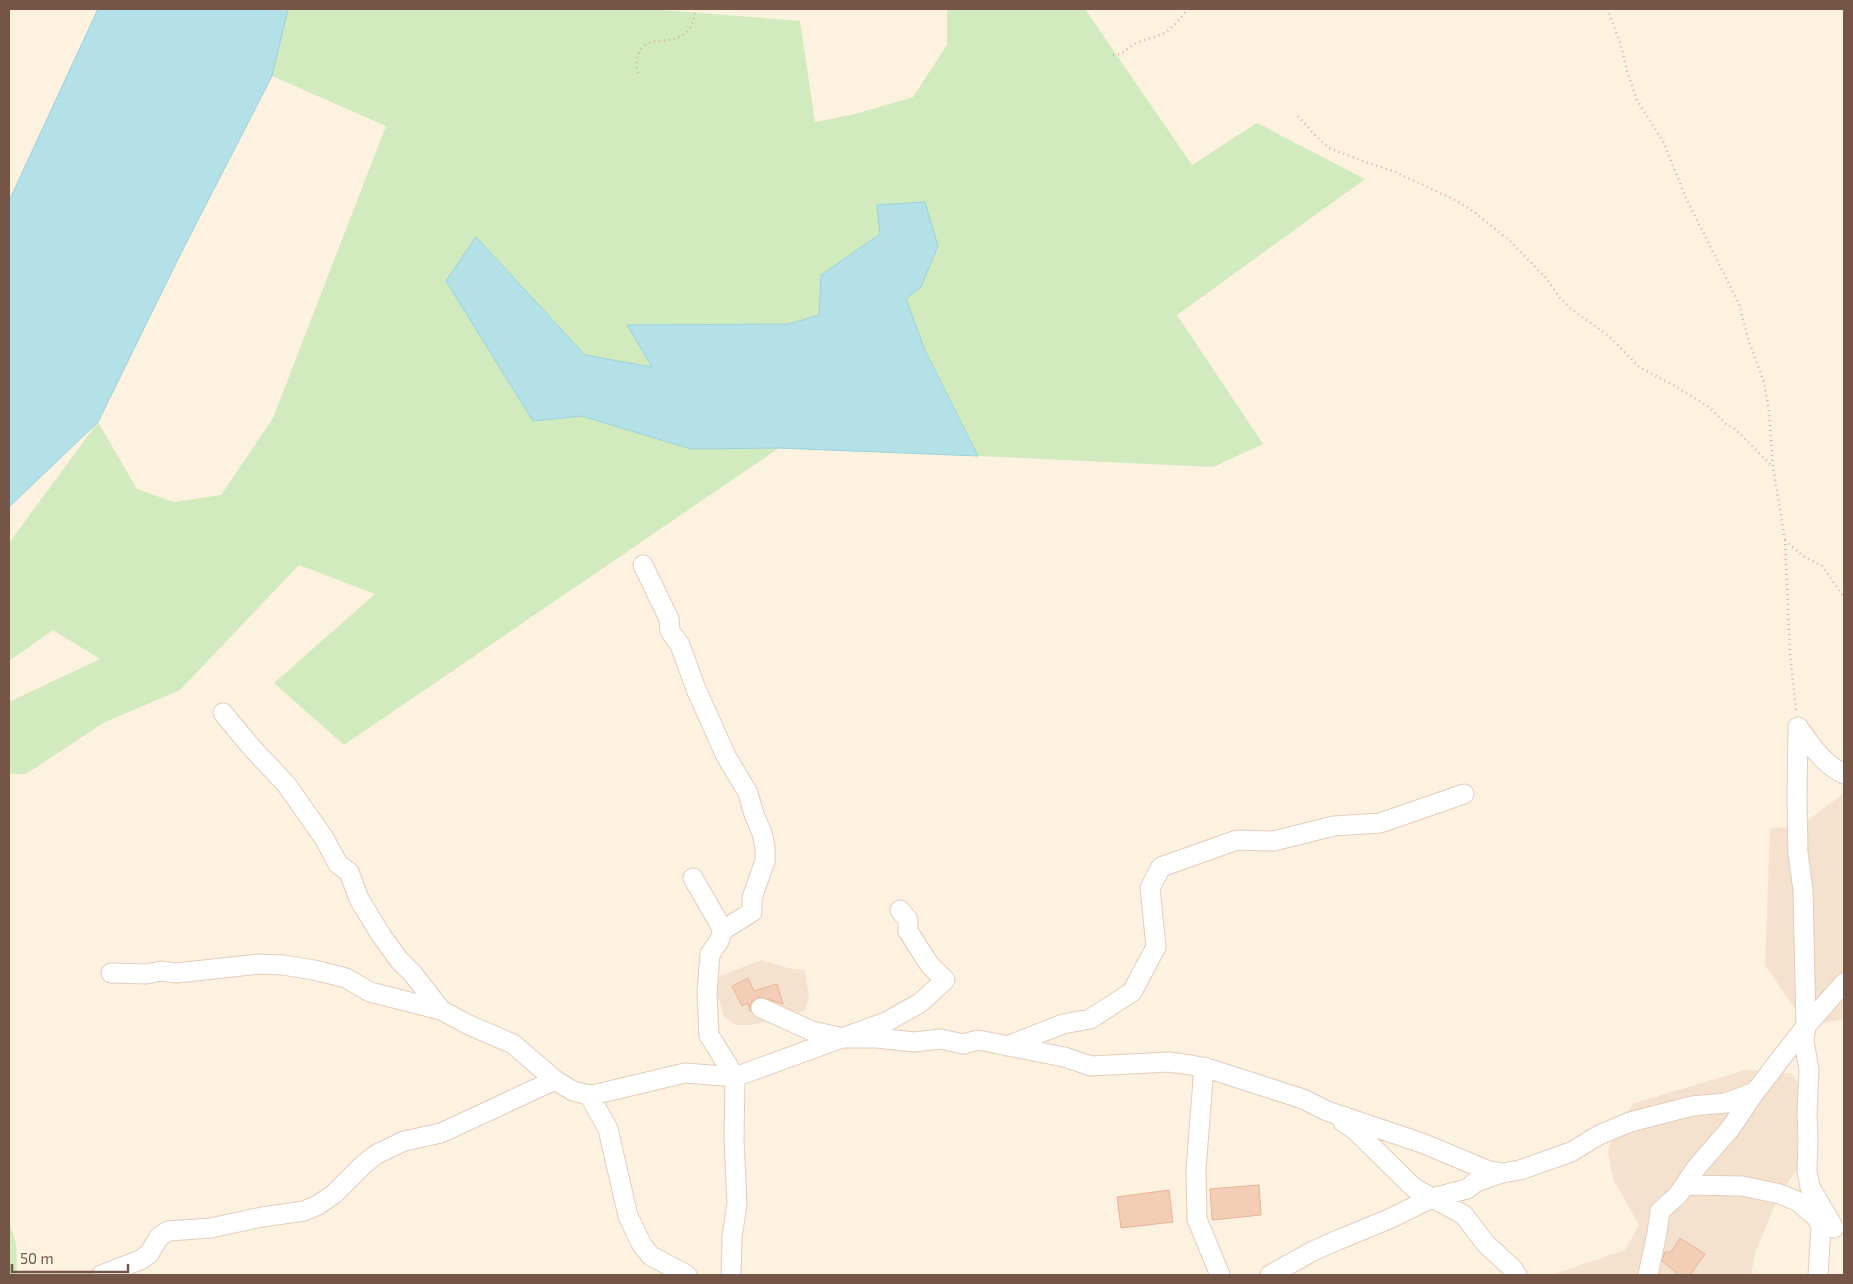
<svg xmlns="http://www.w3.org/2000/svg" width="1853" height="1284" font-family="'Exo 2',sans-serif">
<rect width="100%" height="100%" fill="#fdf1e0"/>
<path fill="#f5e2ce" d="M1844 793V1019L1806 1026 1765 965 1770 828 1799 827Z
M761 960 788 968 805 970 809 998 805 1011 752 1025H736L724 1017 716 990 720 976Z
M1746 1070 1791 1073 1808 1097 1807 1155 1780 1194 1756 1250 1751 1275H1551L1625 1250 1639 1225 1613 1179 1608 1152 1617 1126 1634 1103Z"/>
<path fill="#d1ebbe" d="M288 9H650L800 21 815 122 855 114 913 97 947 45V9H1085L1192 165 1257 123 1365 179 1177 315 1263 444 1213 467 978 456 924 348 880 234 821 275 819 315 789 324 627 325 653 367 585 355 476 237 533 421 582 416 691 449 779 448 344 745 274 683 375 594 299 565 180 690 103 723 26 774H9V702L100 659 53 630 9 661V543L98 422 137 489 174 502 221 495 273 418 386 126 272 76Z
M9 1222 16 1243 17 1275H9Z"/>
<path fill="#b4e1e7" stroke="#99d1da" d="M98 9H288L272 76 180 255 98 422 9 507V201Z
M925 202 938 246 921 287 906 299 924 348 978 456 779 448 691 449 582 416 533 421 446 281 476 237 585 355 652 367 627 325 789 324 819 315 821 275 880 234 877 205Z"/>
<path fill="#f4cdb6" stroke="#e8b396" d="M748 978 754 991 777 984 783 1004 760 997 755 999 751 1003 750 1011 748 1003 742 1006 732 986Z
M1259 1185 1261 1215 1212 1220 1210 1189Z
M1169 1190 1173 1222 1121 1228 1117 1197Z
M1680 1238 1705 1254 1690 1275H1679L1662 1261 1665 1252H1671Z"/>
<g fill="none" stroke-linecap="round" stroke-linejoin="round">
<defs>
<path id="minor" d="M643 565 669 619 670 631 680 645 696 689 726 756 748 793 754 814 762 833 765 847V861L752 898V912L723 930
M223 713 252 748 286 784 324 838 338 864 349 872 359 899 381 935 399 960 413 974 441 1010 469 1025 513 1044 555 1080 573 1091 589 1095 597 1094 685 1073 735 1077 886 1022 920 1003 945 980 929 964 908 931V920L900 910
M1798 727 1797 798 1798 853 1803 890 1806 1026 1804 1041 1809 1070 1807 1113 1808 1138 1807 1171 1810 1187 1834 1228
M1798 727C1811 745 1823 764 1844 774
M693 878 723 930 719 941 710 954 707 994 709 1035 735 1077 734 1139 737 1204 732 1237 731 1275
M111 973 146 974 161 971 176 973 260 964 283 965 314 970 346 978 370 992 441 1010
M761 1008 812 1031 843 1038H877L914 1042 941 1039 963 1044 978 1040 1064 1057 1091 1066 1169 1062 1191 1065 1213 1070 1303 1099 1327 1111 1422 1143 1489 1171 1503 1173 1520 1170 1571 1152 1599 1135 1630 1122 1692 1106 1726 1103 1755 1092
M1007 1046 1063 1024 1090 1019 1132 992 1156 947 1150 888 1161 867 1237 840 1274 841 1334 826 1380 823 1464 794
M1204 1067 1196 1169 1197 1219 1220 1275
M589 1095 608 1129 628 1216 642 1245 651 1256 687 1275
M1343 1122 1355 1130 1414 1188 1464 1215 1485 1243 1513 1269 1517 1275
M1685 1185 1742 1186 1780 1194 1797 1201 1816 1217 1821 1225 1818 1275
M101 1275 140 1260 149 1254 159 1237 168 1231 211 1228 262 1217 304 1211 318 1205 334 1194 364 1164 377 1154 404 1141 441 1133 555 1080
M1270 1275 1313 1251 1338 1240 1389 1219 1432 1198 1467 1189 1476 1182 1501 1173
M1648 1275 1657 1233 1660 1211 1678 1195 1696 1168 1730 1129 1755 1092 1806 1026 1844 983"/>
</defs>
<use href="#minor" stroke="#e2cdbb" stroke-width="21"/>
<path stroke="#d9b099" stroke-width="2.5" stroke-dasharray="1 4" stroke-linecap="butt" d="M1607 9 1620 42 1627 71 1637 100 1664 143 1685 196 1739 304 1749 342 1764 382 1769 412 1773 467 1785 540 1790 653 1796 710
M1113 55C1125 54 1124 50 1133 45 1144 38 1160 38 1170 29 1177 23 1182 15 1189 9
M638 73C634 61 638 46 652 42 656 41 660 42 664 41 684 39 695 28 695 9
M1298 116 1316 136 1329 148 1365 162 1393 171 1453 199 1473 211 1510 241 1546 278 1559 297 1571 309 1610 337 1639 367 1673 385 1709 407 1727 425 1734 428 1772 466
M1785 540 1803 556 1822 566 1844 597"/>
<use href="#minor" stroke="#fff" stroke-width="19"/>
</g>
<rect width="1853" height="1284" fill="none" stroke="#755646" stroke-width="20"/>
<path d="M12 1264v8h116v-8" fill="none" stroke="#755646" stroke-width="2.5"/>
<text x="20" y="1264" font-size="15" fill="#755646" stroke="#fff5e7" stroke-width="4" paint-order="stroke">50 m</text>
</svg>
